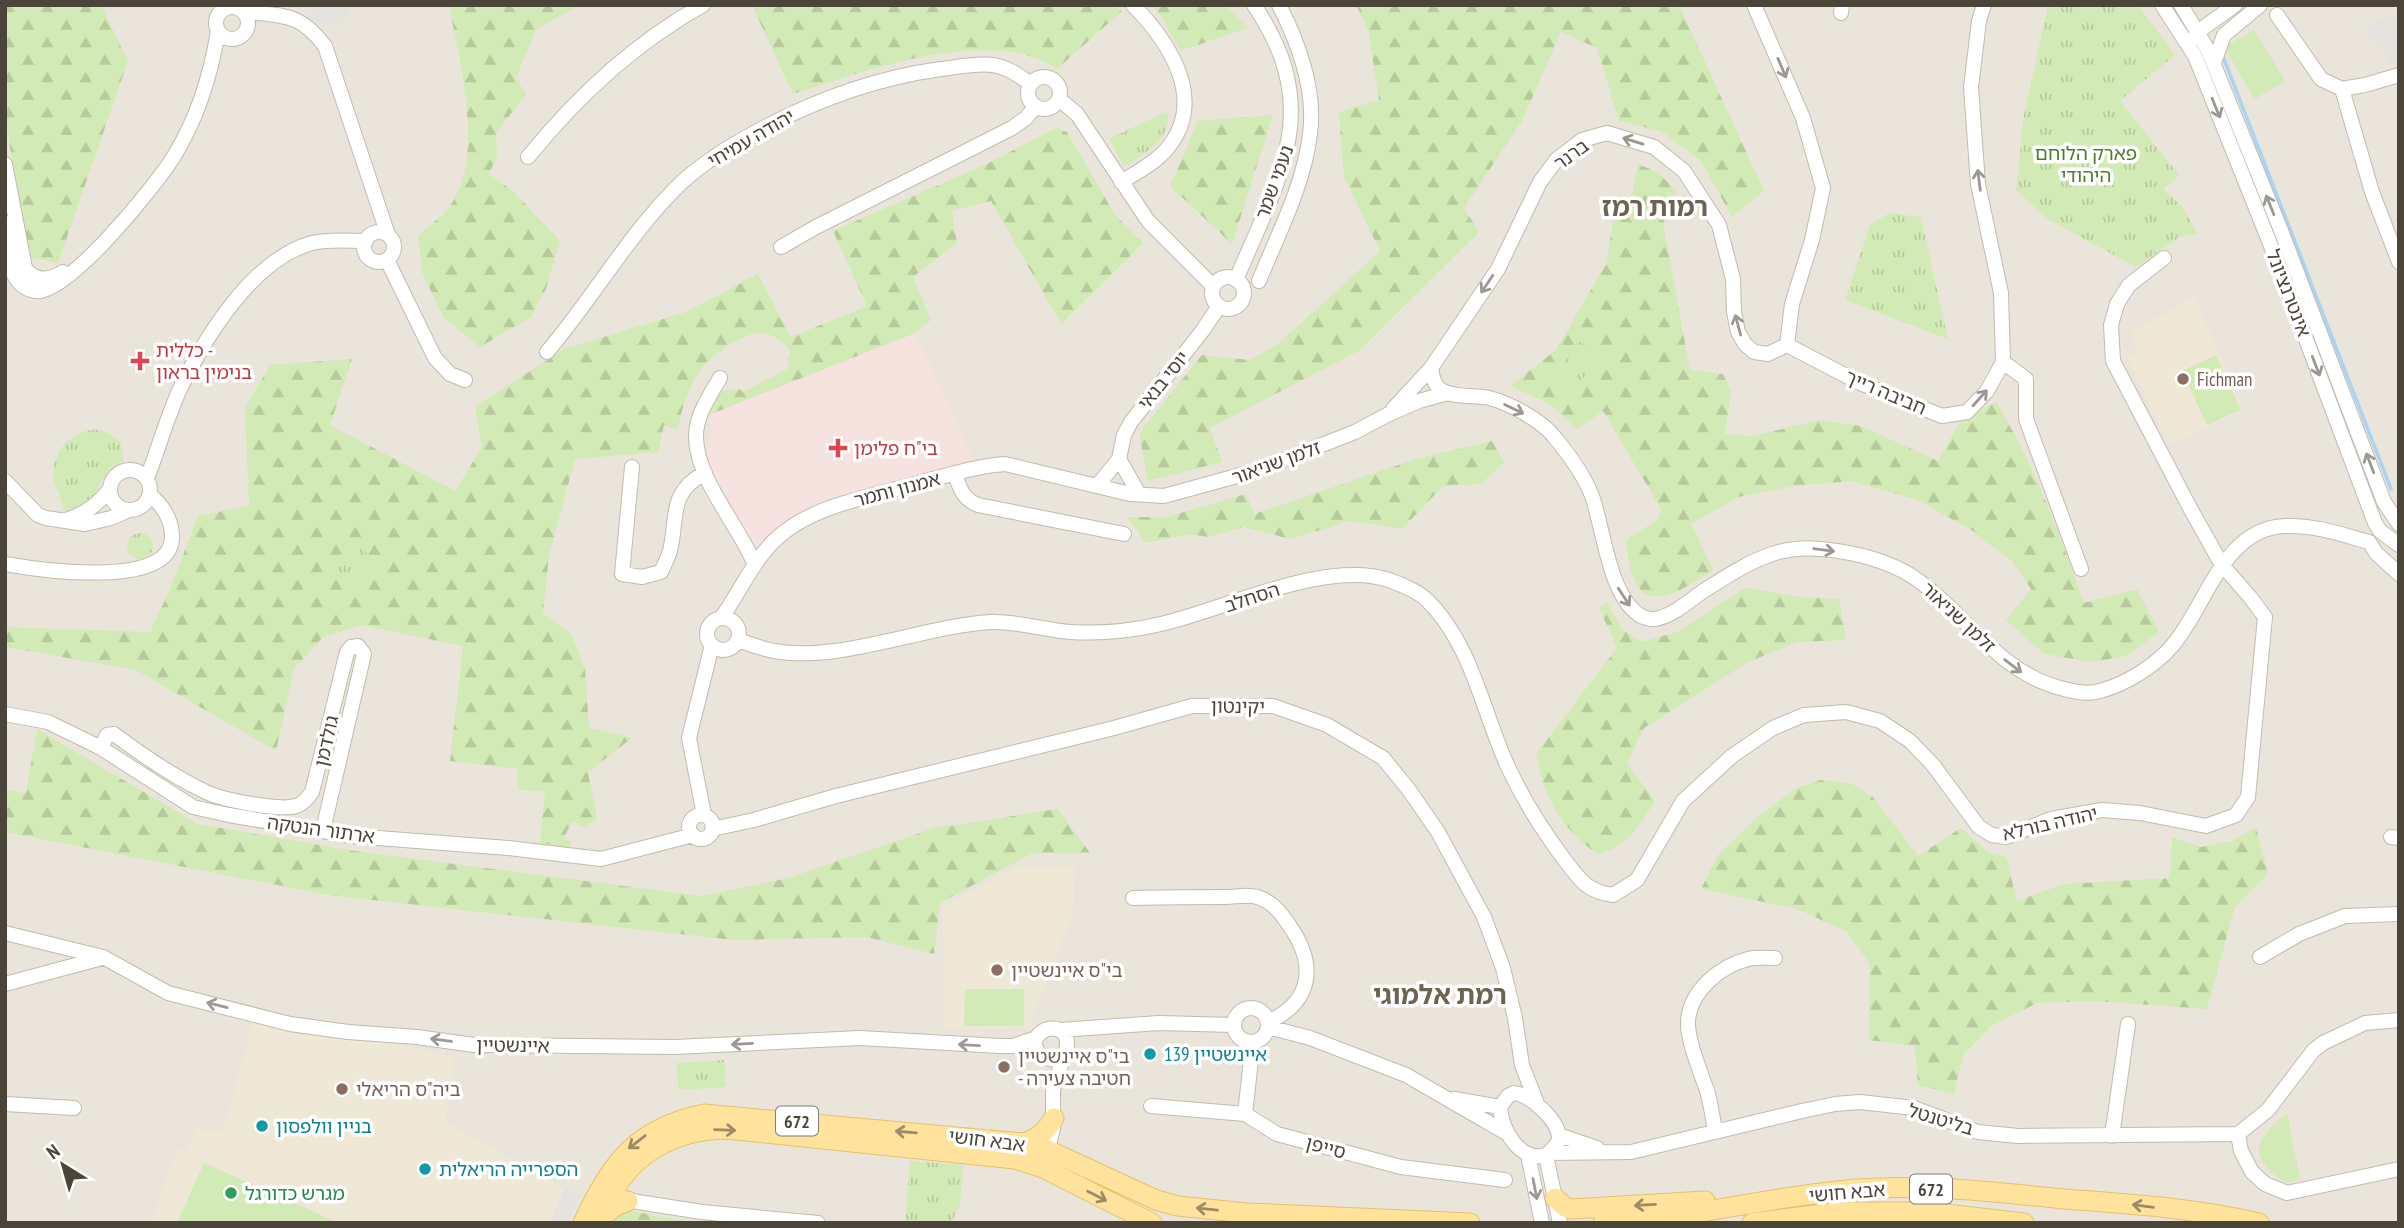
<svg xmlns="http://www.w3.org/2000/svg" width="2404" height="1228" font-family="'PT Sans Narrow','Noto Sans Hebrew',sans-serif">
<defs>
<pattern id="forest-firs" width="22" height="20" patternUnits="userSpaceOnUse" patternTransform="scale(1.75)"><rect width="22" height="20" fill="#d2eab5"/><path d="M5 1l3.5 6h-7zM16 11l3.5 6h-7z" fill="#b6ca9c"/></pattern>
<pattern id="park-tufts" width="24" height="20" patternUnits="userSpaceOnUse" patternTransform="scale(1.75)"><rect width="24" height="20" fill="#d2eab5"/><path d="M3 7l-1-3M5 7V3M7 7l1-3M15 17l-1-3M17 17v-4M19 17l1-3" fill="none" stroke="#b6ca9c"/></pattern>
</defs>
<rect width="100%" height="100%" fill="#f6f3ec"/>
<path fill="#eae5da" d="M5 5H2399V1223H5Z"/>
<path fill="#efe8d6" d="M2195 297 2243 411 2169 444 2127 359 2135 355 2134 330Z
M1075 866 1073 913 1029 1027 943 1030V907L1014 868Z
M255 1016 454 1056 445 1122 564 1188 551 1223H152L177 1149 188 1151 195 1128 222 1133Z"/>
<path fill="#f6e3e0" d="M913 334 920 343 973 459 824 505 782 525 756 548 713 474 707 456 711 414Z"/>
<path fill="url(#forest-firs)" d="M5 5H101L128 61 58 263 28 257 5 116Z
M449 5H581L536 29 516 78 526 94 496 133 497 156 489 174 514 192 560 241 546 289 531 317 480 347 443 317 422 272 418 235C428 226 443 217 450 206 486 156 459 61 449 5Z
M752 5H1112L1122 11 1057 69C989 24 864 71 793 94Z
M1151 5H1226L1248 28 1180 51 1162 17Z
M1356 5H1679L1764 191 1732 217 1701 161 1661 131 1619 121 1597 48 1561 32 1522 121 1464 208 1479 232 1360 350 1210 428 1222 462 1148 481 1139 433 1202 355 1250 360 1279 343 1380 251 1344 177 1339 112 1379 100 1368 29Z
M1273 115 1232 244 1170 186 1198 121Z
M1056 128 1067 132 1115 215 1143 243 1061 324 991 201 952 211 957 243 913 277 931 320 913 334 711 414 713 397 717 392 739 389 743 392 789 368 787 360 791 352C783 343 774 333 760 333 745 332 714 354 704 365 690 383 681 408 678 430L664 425 658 452 575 459 549 555 543 613 571 633 585 669 589 728 632 738 588 772 597 818 584 827 572 821 564 838 572 843 568 848 540 843 545 791 518 790V769L450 761 463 646 361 625 322 638 294 669 276 751 136 670 5 647V627L150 632 170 589 198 516 249 506 245 408 270 365 352 359 330 425 455 491 482 447 475 407 564 349 686 312 758 274 791 337 867 306 833 231 987 164Z
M1638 164 1659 173 1677 192 1663 224 1690 370 1723 374 1731 391 1725 434 1754 436 1819 420 1861 426 1938 461 1961 420 1996 402C2035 465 2059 534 2084 603L2137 589 2159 632 2127 656 2092 662 2044 654 2006 620 2031 589 2012 561 1973 531 1918 500 1851 481 1794 486 1738 497 1691 524 1713 570C1693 582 1654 614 1636 584 1630 572 1628 554 1625 541L1658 519 1661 509 1603 411 1577 429 1548 403 1510 386 1556 350 1607 262 1613 219 1633 191Z
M1492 441 1504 462 1481 484 1443 486 1402 529 1350 521 1290 539 1244 527 1210 537 1188 534 1146 543 1127 517H1167L1246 494 1254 514 1419 458Z
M1745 588 1802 597 1839 599 1846 640 1798 642 1748 662 1644 728 1627 763 1655 801C1637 828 1631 845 1597 854 1560 826 1545 800 1536 754L1617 648 1599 608 1607 602 1621 628 1641 642 1677 632Z
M37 729 198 824 354 851 702 896 788 878 934 828 1058 809 1090 853H1033L940 903 934 954 867 937 734 940 328 895 5 832V790L26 793Z
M1821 780 1851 783 1873 797 1918 856 1961 828 1988 852 2006 857 2017 901 2064 884 2170 878 2172 837 2201 847 2232 841 2256 827 2268 874 2235 907 2207 1009 2094 1001 2037 1003 1991 1026 1963 1055 1954 1094 1918 1085 1915 1046 1869 1040 1870 964 1846 931 1797 909 1701 889 1718 855 1757 817 1797 788Z
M618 1207 654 1216 698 1223H604Z"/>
<path fill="url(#park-tufts)" d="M2048 5H2138L2175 55 2120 101 2179 175 2164 189 2182 207 2198 234 2181 236 2136 267 2049 220 2016 190 2024 115Z
M1167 111C1174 139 1144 154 1124 166L1109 139Z
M1889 213 1921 217 1948 339 1845 300 1870 225Z
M1580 341 1600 355 1571 394 1552 380Z
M95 429 108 433 120 441 124 461 112 467 101 481 92 500 66 514C63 504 58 494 55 483 48 455 69 432 95 429Z
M127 546a13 13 0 1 1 26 0a13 13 0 1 1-26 0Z
M358 541 374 563 342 587 326 565Z
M724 1060 726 1087 679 1090 676 1063Z
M910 1161 963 1165 960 1204 951 1223H905Z"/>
<path fill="#d2eab5" d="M2254 30 2285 81 2255 99 2224 47Z
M2216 355 2241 410 2207 425 2182 371Z
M965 989H1024V1026H964Z
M2287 1113 2300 1179 2286 1183C2246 1157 2254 1140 2287 1113Z
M204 1163 339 1223H177Z"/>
<path fill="#e5e3e0" d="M321 5H342L349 13 327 30 321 22 314 28 306 18Z
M2393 15 2399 29V62L2390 65 2380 41 2373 43 2366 26Z
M564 1188 580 1194 568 1223H551Z"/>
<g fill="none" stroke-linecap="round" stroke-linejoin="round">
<path stroke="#a9d4f2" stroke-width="3.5" d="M2222 54 2391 489"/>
<defs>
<path id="minor" d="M1754 5 1803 118 1823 188 1812 240 1792 304 1787 345
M2162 5 2195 56 2269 241 2375 523 2380 531 2399 545
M2181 5 2208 50 2282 233 2384 502 2399 524
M216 23a16 16 0 1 1 32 0a16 16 0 1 1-32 0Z
M243 11C283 17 298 11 325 46L388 235
M1841 13 1842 5
M2277 15 2321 79 2342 89 2372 192 2399 262
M2193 39 2199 31 2235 5
M2214 63 2224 35 2260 5
M1028 93a16 16 0 1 1 32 0a16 16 0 1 1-32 0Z
M2342 89 2365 85 2399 75
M1059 99 1077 114 1148 221 1213 286
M528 157C576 98 636 42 703 5
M5 164 25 268C35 282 49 281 63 272
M1121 182C1136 173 1153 164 1165 151 1209 102 1170 43 1133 5
M5 223C8 246 5 285 35 291 65 298 158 183 174 156 197 119 211 74 218 31
M364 247a15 15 0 1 1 30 0a15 15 0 1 1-30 0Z
M781 247 816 227 1012 128 1026 118 1036 106
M387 260 435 358 450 374 465 380
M1212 293a16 16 0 1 1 32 0a16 16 0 1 1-32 0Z
M1236 280C1279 177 1325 110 1254 5
M1259 281C1278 234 1304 185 1310 134 1316 90 1299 44 1279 5
M1787 345 1860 383 1942 416 1967 412 1987 391 2003 362 2001 293 1978 184 1971 87 1979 21 1984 5
M547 352C594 297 629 233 682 182 704 162 730 146 756 132 815 100 874 78 941 69 958 67 976 63 993 65 1008 67 1019 76 1031 84
M2003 362 2026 379V419L2081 569
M1431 368C1432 376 1434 385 1441 390 1454 398 1475 395 1489 398 1510 403 1544 422 1556 439 1570 456 1584 475 1592 496 1604 529 1609 600 1643 617 1647 618 1651 620 1655 619 1671 617 1689 601 1702 592 1724 578 1748 562 1772 554 1801 544 1834 549 1863 556 1882 561 1903 569 1919 581 1969 618 2000 674 2064 689 2075 692 2090 694 2100 691 2126 684 2155 666 2172 646 2206 607 2223 528 2285 526 2315 525 2340 534 2369 542
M720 378C710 395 695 417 696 438 697 480 739 526 755 565
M1393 409 1431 368 1498 269 1540 182 1557 159 1582 140 1607 133 1654 147 1684 171 1719 225 1733 279 1734 312 1738 332 1745 344 1754 352 1768 354 1787 345
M1119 459 1139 494
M632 467 622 574 642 577 661 572C664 565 668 558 670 551 678 518 668 492 705 473
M110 490a20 20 0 1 1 40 0a20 20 0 1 1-40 0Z
M955 474C960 489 963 499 978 505L1124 534
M147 478C159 448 167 416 181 387 206 336 253 259 312 243 329 239 348 241 366 241
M5 481 38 515 46 518 85 524 111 518 129 510
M1097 486 1119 459 1124 435 1131 422 1203 330 1219 306
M66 520C85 514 97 505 110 489
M2369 542 2376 553 2399 574
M5 564C39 570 173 590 172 536 172 520 162 504 150 495
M707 634a16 16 0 1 1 32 0a16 16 0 1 1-32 0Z
M721 618C740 593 752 561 776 539 812 505 870 497 915 484 945 476 975 466 1005 464L1130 494 1164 496 1255 471 1355 432 1387 415 1419 401 1448 393
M738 640C750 644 762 649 774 651 839 663 923 626 991 622 1017 621 1044 630 1070 632 1101 634 1131 631 1161 624 1226 609 1325 559 1389 580 1402 585 1416 590 1427 600 1472 644 1483 713 1508 767 1523 799 1543 831 1564 859 1580 880 1586 891 1613 895L1637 880 1683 801 1732 756 1773 728 1804 715 1846 712 1880 721 1910 741 1933 765 1979 827 1992 835 2006 837 2051 819 2102 810 2140 813 2206 826 2236 815 2248 797 2265 617 2250 597 2222 565 2190 508 2113 361 2111 325 2117 304 2129 285 2164 258
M5 714 48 722 101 748 193 807 229 815 352 836 508 848 601 859 693 835
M101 748 107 735 114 734C142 755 174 777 206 792 223 800 278 811 296 806 303 804 308 798 312 792L347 652 351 647 358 646 364 654 323 830
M704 815 689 738 712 645
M689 827a12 12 0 1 1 24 0a12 12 0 1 1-24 0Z
M712 829 754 820 836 796 1114 728 1192 706H1273L1327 725 1383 758 1409 790 1438 832 1484 917 1503 968 1515 1018 1522 1065 1538 1106
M2391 837 2399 838
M1133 898C1164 897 1194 897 1225 897 1235 897 1248 894 1257 897 1272 901 1281 913 1289 925 1316 963 1314 1001 1268 1022
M5 933 103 957 168 993 290 1024 348 1032 417 1037 474 1045 675 1047 860 1038 1000 1046H1013L1036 1038
M2260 957 2299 934 2345 916 2399 914
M5 984 102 958
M1234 1025a17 17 0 1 1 34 0a17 17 0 1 1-34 0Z
M1268 1027 1310 1038 1406 1075 1508 1134
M1060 1030 1159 1023 1234 1025
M1054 1087C1056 1076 1067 1053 1067 1044 1068 1023 1039 1024 1034 1043L1040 1057 1055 1060 1064 1054
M1514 1093C1530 1094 1559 1121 1559 1138 1558 1145 1551 1151 1546 1155 1520 1163 1501 1129 1500 1107L1508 1096Z
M1454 1099 1500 1107
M5 1104 74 1108
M1151 1106 1245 1114 1277 1134 1401 1167 1505 1180
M1245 1114 1253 1042
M1715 1131C1713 1119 1711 1106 1708 1094 1702 1075 1687 1041 1688 1021 1690 991 1720 966 1748 959 1757 957 1766 958 1775 958
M2238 1134 2268 1110 2313 1051 2323 1043 2365 1023 2399 1020
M2238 1134 2241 1151 2252 1172 2265 1184 2287 1193 2399 1169
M1559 1135 1597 1148
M2112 1136 2128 1024
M1548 1153 1631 1152 1802 1111 1835 1104 1860 1102 1914 1108 1978 1132 2018 1136 2238 1134
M1528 1155 1542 1223
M1546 1155 1560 1223
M1046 1157 1053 1128V1080
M619 1197 638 1202 702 1212 818 1223"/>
<path id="major" d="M1023 1143C1038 1139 1046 1131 1054 1118
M1555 1198 1565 1207 1571 1209 1705 1201
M609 1200C631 1153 675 1130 726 1129L1015 1159 1043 1168 1152 1223
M600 1218 616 1206 628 1201
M583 1223C611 1163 636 1128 704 1114L1023 1143 1048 1150 1156 1200 1178 1206 1247 1213 1470 1223
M1603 1223C1689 1219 1771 1196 1857 1189 1925 1184 1995 1192 2064 1199 2129 1204 2195 1208 2259 1223
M1752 1223 1838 1212H1928L2024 1223"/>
</defs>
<use href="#minor" stroke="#c2bbae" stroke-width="16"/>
<use href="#major" stroke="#e6c16a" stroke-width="21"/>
<use href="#minor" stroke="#fff" stroke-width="14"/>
<use href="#major" stroke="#ffe39c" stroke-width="19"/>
</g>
<defs><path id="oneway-shaft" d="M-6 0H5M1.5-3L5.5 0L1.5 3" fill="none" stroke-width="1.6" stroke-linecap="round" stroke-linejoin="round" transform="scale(1.75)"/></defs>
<g stroke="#9c9892">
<use href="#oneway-shaft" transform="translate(1782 68) rotate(67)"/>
<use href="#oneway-shaft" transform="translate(2216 108) rotate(68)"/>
<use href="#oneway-shaft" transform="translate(1633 141) rotate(-163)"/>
<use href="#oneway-shaft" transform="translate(1979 180) rotate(-97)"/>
<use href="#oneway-shaft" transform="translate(2270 205) rotate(-112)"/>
<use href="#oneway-shaft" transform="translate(1487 284) rotate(124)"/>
<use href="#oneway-shaft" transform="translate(1738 325) rotate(-105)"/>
<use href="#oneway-shaft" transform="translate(2316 366) rotate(69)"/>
<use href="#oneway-shaft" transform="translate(1980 398) rotate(-48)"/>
<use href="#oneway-shaft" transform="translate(1514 409) rotate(26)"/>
<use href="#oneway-shaft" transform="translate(2370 463) rotate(-111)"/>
<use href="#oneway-shaft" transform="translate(1824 550) rotate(8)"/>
<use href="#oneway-shaft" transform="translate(1624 597) rotate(57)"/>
<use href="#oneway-shaft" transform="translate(2013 666) rotate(37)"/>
<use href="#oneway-shaft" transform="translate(217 1005) rotate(-166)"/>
<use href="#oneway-shaft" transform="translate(441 1040) rotate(-172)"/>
<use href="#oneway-shaft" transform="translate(742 1044) rotate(177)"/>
<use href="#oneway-shaft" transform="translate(969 1045) rotate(-177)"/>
<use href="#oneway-shaft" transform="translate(1535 1189) rotate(79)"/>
</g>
<g stroke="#9c8c66">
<use href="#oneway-shaft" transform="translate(725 1130) rotate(2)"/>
<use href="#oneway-shaft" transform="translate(906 1132) rotate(-175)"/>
<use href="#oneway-shaft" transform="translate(637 1142) rotate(142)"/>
<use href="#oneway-shaft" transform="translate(1097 1196) rotate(27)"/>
<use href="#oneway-shaft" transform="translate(1645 1205) rotate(177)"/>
<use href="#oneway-shaft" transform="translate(2143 1206) rotate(-173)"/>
<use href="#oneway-shaft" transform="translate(1207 1209) rotate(-174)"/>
</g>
<g fill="#e0444e" stroke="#fff" stroke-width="2.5">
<path d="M136.5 350.5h7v7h7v7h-7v7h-7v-7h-7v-7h7z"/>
<path d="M834.5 437.5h7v7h7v7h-7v7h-7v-7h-7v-7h7z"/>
</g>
<g fill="#8d6e63" stroke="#fff" stroke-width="2.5">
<circle cx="2183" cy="379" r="7"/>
<circle cx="997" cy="970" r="7"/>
<circle cx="1004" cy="1067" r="7"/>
<circle cx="342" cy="1089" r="7"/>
</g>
<g fill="#0f9aa8" stroke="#fff" stroke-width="2.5">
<circle cx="1150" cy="1054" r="7"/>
<circle cx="262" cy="1126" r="7"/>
<circle cx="425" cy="1169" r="7"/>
</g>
<circle fill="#2e9e5b" stroke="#fff" stroke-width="2.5" cx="231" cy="1193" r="7"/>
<g text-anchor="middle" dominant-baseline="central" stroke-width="7" stroke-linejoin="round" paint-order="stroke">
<g fill="#fff" stroke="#817c74" stroke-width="2">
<rect x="776" y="1106.5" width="42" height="29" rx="5"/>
<rect x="1910" y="1174.5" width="42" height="29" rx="5"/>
</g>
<g font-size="18" font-weight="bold" fill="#4b4439">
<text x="797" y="1121">672</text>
<text x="1931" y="1189">672</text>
</g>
<g font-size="19" fill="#4b4439" stroke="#fff">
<text transform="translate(751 138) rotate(-30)">יהודה עמיחי</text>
<text transform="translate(1571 154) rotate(-36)">ברנר</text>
<text transform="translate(1274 182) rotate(-70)">נעמי שמר</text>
<text transform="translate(2289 293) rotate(69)">אינטרנציונל</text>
<text transform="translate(1163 380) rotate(-51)">יוסי בנאי</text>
<text transform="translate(1886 392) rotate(23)">חביבה רייך</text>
<text transform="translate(1276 462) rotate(-20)">זלמן שניאור</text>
<text transform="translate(897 489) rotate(-15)">אמנון ותמר</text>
<text transform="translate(1252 597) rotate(-18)">הסחלב</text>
<text transform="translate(1959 617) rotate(43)">זלמן שניאור</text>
<text transform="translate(1238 706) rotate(1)">יקינטון</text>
<text transform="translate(326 741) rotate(-77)">גולדמן</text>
<text transform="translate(2050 823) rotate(-13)">יהודה בורלא</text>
<text transform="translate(321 829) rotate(8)">ארתור הנטקה</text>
<text transform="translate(513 1045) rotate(1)">איינשטיין</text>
<text transform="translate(1941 1119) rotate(17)">בליטנטל</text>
<text transform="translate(987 1140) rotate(7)">אבא חושי</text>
<text transform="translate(1326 1147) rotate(15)">סייפן</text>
<text transform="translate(1847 1192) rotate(-5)">אבא חושי</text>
</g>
<g font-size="19" fill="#4a7f2a" stroke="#fff">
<text x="2086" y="153">פארק הלוחם<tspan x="2086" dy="22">היהודי</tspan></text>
</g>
<g font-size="19" fill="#be3a42" stroke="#fff" text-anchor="start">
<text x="156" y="350">כללית -<tspan x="156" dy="22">בנימין בראון</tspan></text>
<text x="854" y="448">בי"ח פלימן</text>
</g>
<g font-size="19" fill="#785e54" stroke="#fff" text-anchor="start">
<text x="2197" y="379">Fichman</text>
<text x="1011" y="970">בי"ס איינשטיין</text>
<text x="1018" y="1056">בי"ס איינשטיין<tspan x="1018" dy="22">- חטיבה צעירה</tspan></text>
<text x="356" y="1089">ביה"ס הריאלי</text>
</g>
<g font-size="19" fill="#0d838f" stroke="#fff" text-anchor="start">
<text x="1164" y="1054">איינשטיין 139</text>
<text x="276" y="1126">בניין וולפסון</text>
<text x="439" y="1169">הספרייה הריאלית</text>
</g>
<g font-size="19" fill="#27864d" stroke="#fff" text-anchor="start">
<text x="245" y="1193">מגרש כדורגל</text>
</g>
<g font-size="26" font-weight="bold" fill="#6e6250" stroke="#fff">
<text x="1655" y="206">רמות רמז</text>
<text x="1440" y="994">רמת אלמוגי</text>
</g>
</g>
<rect width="2404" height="1228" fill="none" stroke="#4b4439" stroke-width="14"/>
<g transform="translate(63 1165) rotate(323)" stroke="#ffffff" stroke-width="5" paint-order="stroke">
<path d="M0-5L12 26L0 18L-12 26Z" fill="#4b4439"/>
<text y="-10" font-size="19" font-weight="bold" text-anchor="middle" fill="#4b4439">N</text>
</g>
</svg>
